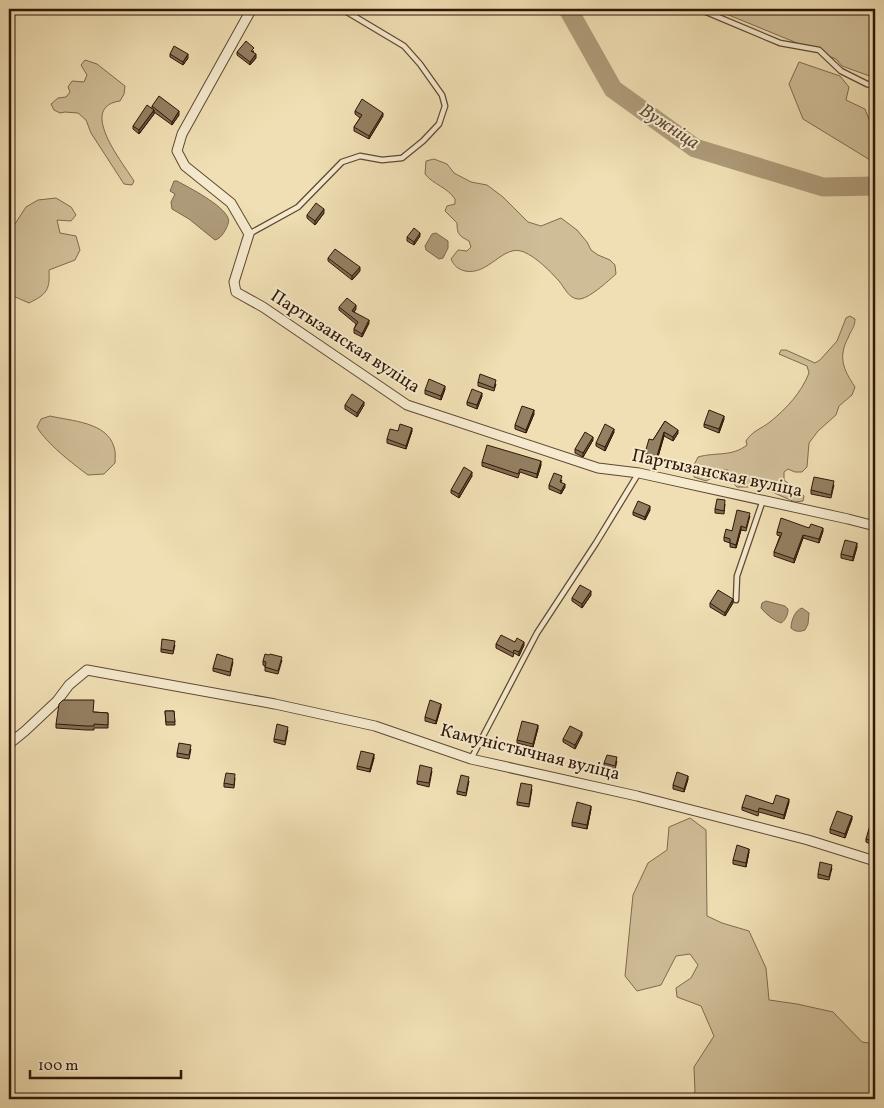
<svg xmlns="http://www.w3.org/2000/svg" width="884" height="1108" font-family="Vollkorn,serif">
<rect width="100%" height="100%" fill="#f0dfb4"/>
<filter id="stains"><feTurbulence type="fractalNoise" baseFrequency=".004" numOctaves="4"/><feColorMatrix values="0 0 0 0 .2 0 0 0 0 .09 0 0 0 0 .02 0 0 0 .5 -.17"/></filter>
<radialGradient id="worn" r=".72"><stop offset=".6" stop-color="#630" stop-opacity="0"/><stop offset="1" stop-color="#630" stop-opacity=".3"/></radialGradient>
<path fill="#cfbd97" stroke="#7f6a4f" d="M714 9H875V78L842 66 836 59Z
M85 60 97 64 125 86 124 94 120 101C77 107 123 163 134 181L132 185 124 184 91 133 86 120 78 113 65 112 60 113 54 110 51 104 58 98 66 97 70 92 68 87 72 81 84 82 87 75 81 65Z
M799 62 840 76 849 87 846 100 865 109 870 122H875V163L803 119 789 84Z
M434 159 447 164 454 173 471 182 487 185 503 197 528 222 541 226 561 218 577 230 587 242 591 250 598 255 610 260 615 265 616 274C608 281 588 300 578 299 568 298 565 288 559 281 550 271 536 257 524 252 503 243 489 276 465 271 458 269 454 266 451 259L458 250 467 251 471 247 469 241C459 236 457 234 457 223L445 211 447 206 455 204V199C447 187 434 185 425 174L426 161Z
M56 198 71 207 76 215 71 221 57 220 60 233 76 236 80 250 75 260 49 270C50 290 47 294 29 303L13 296 9 289V233L26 207 38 200Z
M850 316 855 319C855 327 851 330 848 338 838 357 843 369 855 387L852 395 839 406 836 415 818 431 809 443 807 467 802 472H795L788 469 784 472V480L804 496 803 501 795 502 754 484 748 487H737L731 481V474L728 470H722L716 476 706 481 694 477 693 467 698 457C715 452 732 457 747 445L746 441C752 431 761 429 770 422 787 408 801 393 809 373L807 366 779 354 781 350H786L815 363 820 360 837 341 846 318Z
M50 416C71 421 107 422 114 447 116 452 115 458 115 463L104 474 88 475C73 464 46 443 37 427L41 419Z
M690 818 706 830 707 916 722 923 749 931 766 968 769 1000 797 1004 833 1012 862 1042 875 1044V1099H692L695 1091 694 1067 714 1036 701 1006 677 997 676 988 691 978 698 965 690 954 676 956 661 985 637 991 625 976 633 895 648 863 667 850 669 827Z"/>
<path fill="#ae9b79" stroke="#7b664b" d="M174 181H177C190 188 223 205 228 218 230 222 227 226 226 229 223 234 221 238 215 240L189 219 172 209 171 202 175 194 170 191Z
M436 233 448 241V248L443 258 439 259 426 250 425 246 432 234Z
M766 601 785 606 788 609C788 614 786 620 781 623 773 620 767 615 761 608L762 603Z
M802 608 809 613 808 624 805 630C800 632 795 632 791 628 791 621 795 610 802 608Z"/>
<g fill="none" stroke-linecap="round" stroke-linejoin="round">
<path stroke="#ae9b79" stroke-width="19" d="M568 9 613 89 695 148 823 187 875 186"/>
<defs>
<path id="service" d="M699 9 780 43 819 50 841 71 867 84 875 86
M249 234 298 207 342 162 360 156 382 160 402 158 423 141 439 124 445 106 442 95 420 64 404 46 342 9
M736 600 737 576 763 500
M471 759 537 633 596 543 638 474"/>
<path id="minor" d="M251 10 182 134 177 151 185 166 231 203 249 234 234 282 236 292 263 307 407 405 598 468 639 473 848 519 875 526
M9 744 25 731 57 701 69 685 87 670 275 704 375 726 471 759 637 796 808 840 875 861"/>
</defs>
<use href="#service" stroke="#5f4832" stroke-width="7"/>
<use href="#minor" stroke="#5f4832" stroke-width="11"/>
<use href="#service" stroke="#f5eace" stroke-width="4.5"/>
<use href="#minor" stroke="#f5eace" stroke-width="9"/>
</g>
<path fill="#7e6d53" stroke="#2f1607" d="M254 51 253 52 256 58 250 65 237 55V52Z
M170 54 188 58 183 65 170 57Z
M152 106 179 115 172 125 154 112V114L139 134 133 129V126L152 108Z
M355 111 383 116 369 139 354 131V127L360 118 355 114Z
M324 213 315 225 307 218V215Z
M420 236 414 245 407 241V237Z
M328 258 360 271 352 280 328 261Z
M339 307 356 309 354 312 369 323 362 337 354 333V329L356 324 339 310Z
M478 382 496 384 494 391 478 386Z
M445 389 441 400 425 394V390Z
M482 396 477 409 467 405V402Z
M345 405H364L357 417 345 409Z
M534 414 526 433 515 429V425Z
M724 419 719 433 704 427V424Z
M665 421 678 433 673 441 664 436 655 467 648 464 649 458 645 457V453Z
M398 431H412L406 449 387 443V439Z
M614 432 605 451 596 446V443Z
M593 440 583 457 575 453V449Z
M482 462 541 465 537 478 520 472 518 478 482 466Z
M472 476 459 498 451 493V490Z
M562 480 561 482 565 487 561 494 549 489V485Z
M834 485 831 498 811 494V490Z
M725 504 724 514 715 513V509Z
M650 510 645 520 633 515V512Z
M750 516 746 531 741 530 736 548 730 547V543L724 541V537Z
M809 528 823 531 819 543 803 538 794 563 774 556V552L780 536 777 535V532Z
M857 547 853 561 841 558V554Z
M591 595 582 608 572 601V598Z
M710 603H733L725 616 710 607Z
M515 642 524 645 519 656 514 653 513 657 496 648V644Z
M175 645 173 654 161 652V649Z
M282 660 278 674 265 671V666L263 665V661Z
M233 662 230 676 213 671V668Z
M441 707 436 724 425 721V717Z
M165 711H174L175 725H166Z
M94 712 108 713V728H94V730H86L56 728V724Z
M538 728 533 747 517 743V740Z
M288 730 285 745 274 742V739Z
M582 735 575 749 563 742V739Z
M191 749 189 759 177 757V753Z
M374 758 370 772 357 769V766Z
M617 761 615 770 604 767V763Z
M432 771 429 787 417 784V781Z
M235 778 234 788 224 787V783Z
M688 779 684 792 673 789V785Z
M469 781 466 796 457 794V791Z
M532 789 529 807 517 805V802Z
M789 802 784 819 759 812 758 816 742 810V807Z
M591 809 587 829 572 826V822Z
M852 819 845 838 830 833V829Z
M875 827V846L866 842V839Z
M749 852 746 867 733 864V860Z
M832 868 829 880 818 878V874Z"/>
<path fill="#675944" stroke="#2f1607" d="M188 54V58L183 65V62Z
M256 54V58L250 65V62Z
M154 110V114L139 134V130Z
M179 111V115L172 125V122Z
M383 113V116L369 139V136Z
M324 209V213L315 225V221Z
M420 233V236L414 245V242Z
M360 267V271L352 280V276Z
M356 305V309L352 314V311Z
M369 320V323L362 337V334Z
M445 386V389L441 400V396Z
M482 393V396L477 409V405Z
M364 402V405L357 417V413Z
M534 410V414L526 433V430Z
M724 416V419L719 433V429Z
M412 428V431L406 449V446Z
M614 429V432L605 451V447Z
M678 430V433L673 441V437Z
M664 432V436L655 467V463Z
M593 437V440L583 457V453Z
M541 461V465L537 478V474Z
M472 472V476L459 498V494Z
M565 484V487L561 494V491Z
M650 506V510L645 520V517Z
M741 526V530L736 548V545Z
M823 528V531L819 543V539Z
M803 535V538L794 563V559Z
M857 543V547L853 561V557Z
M591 591V595L582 608V604Z
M733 599V603L725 616V613Z
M524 642V645L519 656V652Z
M441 704V707L436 724V721Z
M538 725V728L533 747V744Z
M582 732V735L575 749V745Z
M374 754V758L370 772V769Z
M688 776V779L684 792V789Z
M789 799V802L784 819V815Z
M591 806V809L587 829V825Z
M852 816V819L845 838V834Z
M749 849V852L746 867V863Z"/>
<path fill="#937f61" stroke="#2f1607" d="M246 41 254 48 251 51 256 54 250 62 237 52Z
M174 46 188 54 183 62 170 54Z
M159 96 179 111 172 122 152 106Z
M362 99 383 113 369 136 354 127 362 115 355 111Z
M147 105 154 110 139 130 133 126Z
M316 203 324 209 315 221 307 215Z
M414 228 420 233 414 242 407 237Z
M335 249 360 267 352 276 328 258Z
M347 298 356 305 352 311 369 320 362 334 354 329 358 322 339 307Z
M480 374 496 380 494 388 478 382Z
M429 379 445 386 441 396 425 390Z
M472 389 482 393 477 405 467 402Z
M352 394 364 402 357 413 345 405Z
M522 406 534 410 526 430 515 425Z
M709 410 724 416 719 429 704 424Z
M665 421 678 430 673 437 664 432 655 463 648 461 650 454 645 453 649 439 653 440Z
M400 424 412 428 406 446 387 439 390 429 398 431Z
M605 424 614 429 605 447 596 443Z
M585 432 593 437 583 453 575 449Z
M487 445 541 461 537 474 520 469 518 474 482 462Z
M464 467 472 472 459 494 451 490Z
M554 473 562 476 560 482 565 484 561 491 549 485Z
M814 477 834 481 831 495 811 490Z
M717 499 725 500 724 511 715 509Z
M638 501 650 506 645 517 633 512Z
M737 510 750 513 746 528 741 526 736 545 730 543V539L724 537 726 529 732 531Z
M781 518 809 528 811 524 823 528 819 539 803 535 794 559 774 552 782 533 777 532Z
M845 540 857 543 853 557 841 554Z
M580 585 591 591 582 604 572 598Z
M718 590 733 599 725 613 710 603Z
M501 635 515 642 517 638 524 642 519 652 514 650 513 653 496 644Z
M162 639 175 641 173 651 161 649Z
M217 654 233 659 230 672 213 668Z
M265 654 269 655 270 654 282 657 278 671 265 667 266 662 263 661Z
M63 700H94L93 712 108 713V725L94 724V726H86L56 724 59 704Z
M430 700 441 704 436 721 425 717Z
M165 711H174L175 722H166Z
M522 721 538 725 533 744 517 740Z
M277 724 288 727 285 741 274 739Z
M570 726 582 732 575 745 563 739Z
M179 743 191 745 189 755 177 753Z
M361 751 374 754 370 769 357 766Z
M607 755 617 757 615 766 604 763Z
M420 765 432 768 429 783 417 781Z
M677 772 688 776 684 789 673 785Z
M226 773 235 774 234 785 224 783Z
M461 775 469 777 466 793 457 791Z
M521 783 532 785 529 804 517 802Z
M746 795 773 804 776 795 789 799 784 815 759 808 758 812 742 807Z
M577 802 591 806 587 825 572 822Z
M837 811 852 816 845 834 830 829Z
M870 825 875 827V842L866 839Z
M737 845 749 849 746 863 733 860Z
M820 862 832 865 829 877 818 874Z"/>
<g text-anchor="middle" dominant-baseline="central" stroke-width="4" stroke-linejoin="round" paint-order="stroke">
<g font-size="18" fill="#2f1607" stroke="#f5eace">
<text transform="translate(345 342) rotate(33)">Партызанская вуліца</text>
<text transform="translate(717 474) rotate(12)">Партызанская вуліца</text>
<text transform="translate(530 753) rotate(14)">Камуністычная вуліца</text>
</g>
<g font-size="19" font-style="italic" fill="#624b35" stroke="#f5eace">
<text transform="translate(669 127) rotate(33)">Вужніца</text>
</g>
</g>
<rect width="884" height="1108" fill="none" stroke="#f0dfb4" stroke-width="30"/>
<rect x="10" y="10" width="864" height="1088" fill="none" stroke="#2f1607" stroke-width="2.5"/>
<rect x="15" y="15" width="854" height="1078" fill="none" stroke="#2f1607"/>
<path d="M30 1070v8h151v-8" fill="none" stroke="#2f1607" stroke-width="2.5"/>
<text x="38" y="1070" font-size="15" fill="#2f1607" stroke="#f5eace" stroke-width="4" paint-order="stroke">100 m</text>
<rect width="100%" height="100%" filter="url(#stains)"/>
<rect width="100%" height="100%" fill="url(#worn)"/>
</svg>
